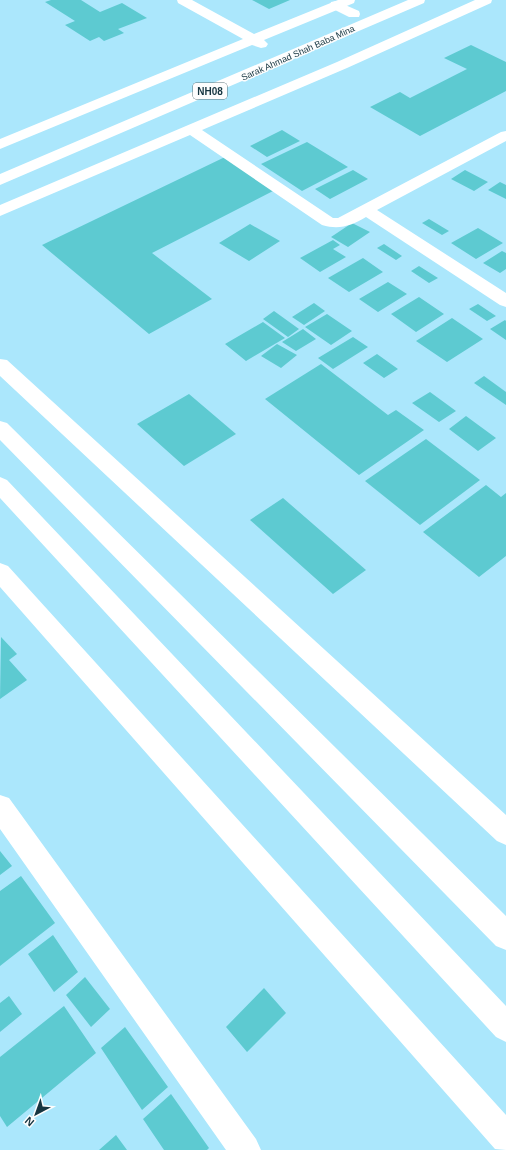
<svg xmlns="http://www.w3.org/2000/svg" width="506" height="1150" font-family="Helvetica,sans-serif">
<rect width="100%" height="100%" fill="#abe7fc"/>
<path fill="#5dcad1" d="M51 0H81L100 12 122 3 147 18 118 29 124 33 104 41 99 37 90 41 65 25 75 21 45 2Z
M252 0H290L269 9Z
M471 45 506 62V91L420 136 370 107 400 92 410 98 467 69 444 58Z
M282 130 300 141 267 157 250 146Z
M307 142 348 167 302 191 261 164Z
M225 157 275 190 152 253 212 299 149 334 42 245Z
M353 170 368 179 330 199 315 189Z
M465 170 488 182 474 191 451 179Z
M500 182 506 185V199L488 190Z
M429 219 449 231 442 235 422 223Z
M352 223 370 232 348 247 331 237Z
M250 224 280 241 249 261 219 243Z
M478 228 503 243 476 259 451 243Z
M333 240 340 245 333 249 346 257 320 272 300 258Z
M384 244 402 256 396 260 377 248Z
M502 251 506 253V269L500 273 483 263Z
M363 258 383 272 349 292 328 278Z
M419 266 438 278 429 283 411 271Z
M388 282 407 294 378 312 359 299Z
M419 297 444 314 416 332 391 314Z
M314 303 325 311 304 325 292 317Z
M478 304 496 316 487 321 469 309Z
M274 311 299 329 288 337 263 319Z
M327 314 352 331 331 345 305 327Z
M452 318 483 339 447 362 416 341Z
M505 320 506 321V340L490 329Z
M263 322 285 338 246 361 225 344Z
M303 329 316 339 296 351 282 342Z
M353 337 368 347 333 369 318 358Z
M277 344 297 355 281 368 261 356Z
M377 354 398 369 384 378 363 363Z
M321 364 388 415 396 410 424 430 359 475 265 399Z
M484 376 506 392V405L474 383Z
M430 392 456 411 439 422 412 403Z
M189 394 236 434 184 466 137 424Z
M466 416 496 438 478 451 449 429Z
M426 439 480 480 420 525 365 481Z
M486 485 501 497 506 493V556L479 577 423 532Z
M283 498 366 570 333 594 250 520Z
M1 637 17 654 9 660 27 680 0 699Z
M0 851 12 866 0 875Z
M21 876 55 923 0 966V891Z
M53 935 78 972 54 992 28 954Z
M85 977 110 1009 91 1027 66 995Z
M264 988 286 1013 247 1052 226 1027Z
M9 996 22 1014 0 1032V1003Z
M64 1006 96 1053 7 1127 0 1116V1057Z
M125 1027 168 1087 142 1110 101 1048Z
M171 1094 209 1148 207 1150H164L143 1119Z
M116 1135 127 1150H99Z"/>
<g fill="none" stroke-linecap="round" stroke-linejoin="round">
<path fill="#fff" fill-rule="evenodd" d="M177 0H192L254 34 338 0H355L354 3 264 40 268 44 266 47 261 48 252 45 0 149V139L243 39 178 3Z
M475 0H492L491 3 347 68 202 130 333 218H338L501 132 506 131V141L377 210 506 293V307L500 305 366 217C351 226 339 230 322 225L190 135 0 216V205L337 62Z
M0 359 7 360 506 815V845L497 841 0 376Z
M0 563 8 566 506 1115V1150L495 1149 0 587Z
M0 795 9 798 256 1139 261 1150H226L0 829Z"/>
<path fill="#fff" fill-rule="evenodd" d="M0 421 7 423 506 916V950L496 946 0 440Z
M0 477 7 480 506 1006V1042L496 1037 0 498Z"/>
<path fill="#fff" fill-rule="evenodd" d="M408 0H425L424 3 0 185V174Z
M336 1 359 11 360 14 359 17H349L331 8 330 5 331 2Z"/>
</g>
<g text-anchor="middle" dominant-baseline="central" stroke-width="3" stroke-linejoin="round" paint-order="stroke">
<g font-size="9" fill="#163641" stroke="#fdfdfd">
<text transform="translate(298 53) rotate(-24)">Sarak Ahmad Shah Baba Mina</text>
</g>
<rect fill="#fdfdfd" stroke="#5b7279" stroke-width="1" x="193" y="83" width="34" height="16" rx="3"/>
<g font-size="10" font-weight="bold" fill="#163641">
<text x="210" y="91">NH08</text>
</g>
</g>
<g transform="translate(36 1114) rotate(221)" stroke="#fdfdfd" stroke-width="3" paint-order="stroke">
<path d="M0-3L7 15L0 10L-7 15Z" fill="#163641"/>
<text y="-6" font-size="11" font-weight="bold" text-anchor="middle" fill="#163641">N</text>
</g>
</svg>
